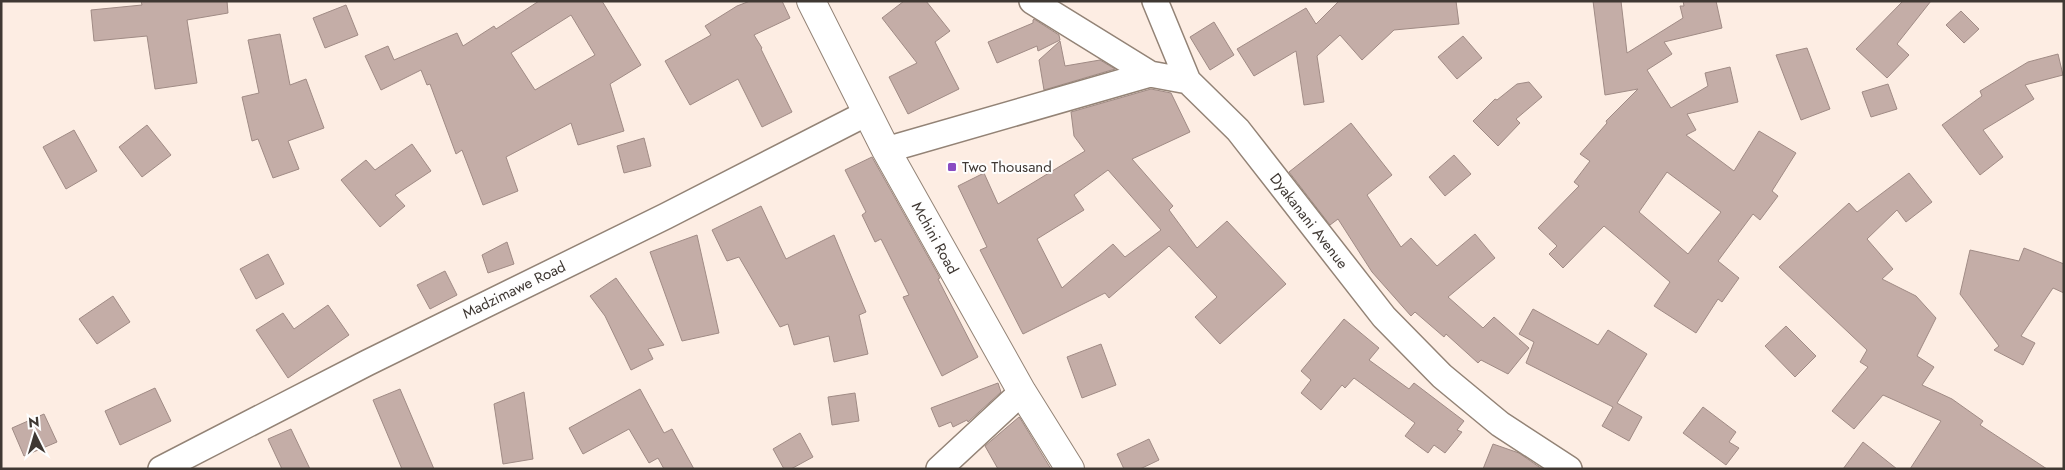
<svg xmlns="http://www.w3.org/2000/svg" width="2065" height="470" font-family="Jost,sans-serif">
<rect width="100%" height="100%" fill="#fdede3"/>
<path fill="#c4ada7" stroke="#a08b85" fill-rule="evenodd" d="M141 1H227L228 13 187 20 197 83 155 89 147 36 94 41 91 10 142 5Z
M539 1H602L641 65 610 84 624 131 578 145 571 123 506 157 518 191 483 205 462 150 456 154 430 84 427 85 421 70 381 90 365 56 388 46 394 60 457 33 463 46 494 26 496 29ZM571 15 595 55 535 90 511 53Z
M750 1H782L790 18 754 35 762 48 761 49 792 112 762 127 738 79 690 105 665 61 711 35 705 26 737 6Z
M904 1H926L950 31 935 42 959 89 908 114 889 77 917 63 882 18Z
M1339 1H1456L1459 24 1394 30 1362 60 1340 35 1317 56 1324 102 1304 105 1296 51 1254 76 1237 49 1306 8 1316 24Z
M1593 1H1621L1627 53 1683 18 1680 6H1684L1683 1H1716L1722 28 1664 42 1672 54 1647 70 1671 108 1708 86 1705 73 1730 67 1738 102 1687 114 1696 130 1686 135 1734 171 1759 131 1796 153 1772 191 1778 196 1760 220 1753 214 1718 261 1739 278 1722 302 1718 299 1696 333 1654 306 1670 282 1604 226 1563 268 1549 254 1557 246 1538 228 1579 186 1574 182 1590 161 1580 154 1607 123 1606 121 1638 89 1605 95ZM1667 172 1721 212 1688 254 1639 212Z
M1903 1H1931L1897 44 1909 55 1887 78 1856 49Z
M346 5 358 35 325 48 313 18Z
M1961 11 1979 29 1964 43 1946 25Z
M1034 19 1059 35 1060 40 1038 51 1037 46 997 63 988 42 1033 23V20Z
M1214 22 1234 55 1210 70 1190 37Z
M280 34 290 85 306 79 324 128 288 141 299 169 273 178 258 139 252 141 242 97 259 93 248 40Z
M1463 36 1482 58 1457 79 1438 57Z
M1060 41 1065 66 1100 60 1115 69 1044 90 1039 60Z
M1807 48 1830 109 1801 120 1776 55Z
M2058 54 2063 75 2025 85 2034 99 1983 130 2003 157 1980 175 1942 125 1982 96 1980 91 2028 62Z
M1529 82 1542 97 1516 119 1520 123 1498 146 1473 121 1495 99 1497 100 1517 84Z
M1888 84 1897 109 1871 117 1862 92Z
M1151 89 1171 93 1190 132 1132 159 1173 206 1169 210 1197 248 1227 221 1286 284 1220 344 1195 317 1217 297 1169 246 1109 298 1105 293 1023 334 980 250 987 247 958 186 984 173 998 204 1085 151 1074 136 1071 112ZM1108 170 1161 230 1125 257 1113 244 1062 288 1037 239 1084 210 1074 195Z
M1351 123 1392 175 1367 195 1401 247 1411 238 1437 266 1475 234 1495 258 1448 297 1483 328 1494 317 1529 348 1508 374 1481 360 1478 363 1446 334 1444 337 1415 312 1411 316 1372 272 1338 219 1330 225 1289 172Z
M147 125 171 155 142 177 119 147Z
M74 130 97 171 66 189 43 147Z
M644 138 651 166 624 173 617 146Z
M412 144 431 171 395 195 405 206 380 227 341 180 366 160 375 170Z
M1454 155 1471 174 1445 196 1429 177Z
M872 157 940 278 938 279 978 357 942 376 903 297 909 295 881 239 875 242 862 215 866 212 845 170Z
M1909 173 1932 202 1906 222 1897 210 1867 239 1893 269 1882 279 1916 296 1936 318 1917 356 1934 367 1922 385 1952 399 1983 421 1980 425 2047 469H1910L1941 421 1883 395 1854 429 1832 411 1868 367 1860 362 1867 350 1779 267 1849 203 1857 212Z
M761 206 786 259 834 235 866 312 859 315 868 354 834 362 829 336 794 345 788 324 780 327 739 257 727 261 712 230Z
M697 235 719 333 682 341 650 252Z
M507 242 514 264 488 273 482 255Z
M2024 248 2064 264V293L2053 288 2021 336 2035 343 2023 365 1994 350 1999 346 1960 294 1970 250 2019 261Z
M268 254 284 284 256 299 240 269Z
M445 271 457 295 430 309 417 285Z
M616 278 664 345 648 349 653 359 631 370 605 316 590 296Z
M113 296 130 322 97 344 79 319Z
M328 305 349 335 288 378 256 330 283 313 294 329Z
M1533 309 1598 345 1608 330 1647 354 1617 403 1642 417 1629 441 1602 426 1613 407 1526 363 1534 342 1519 334Z
M1344 319 1379 348 1369 360 1409 389 1414 383 1464 421 1457 430 1462 432 1445 453 1434 445 1428 453 1405 436 1415 423 1354 378 1345 388 1342 385 1321 410 1301 393 1311 380 1301 371Z
M1786 326 1816 356 1795 377 1765 346Z
M1101 344 1116 385 1082 398 1067 357Z
M998 383 1001 392 968 422 967 420 953 427 951 422 939 427 931 408Z
M155 388 171 421 120 445 105 411Z
M400 389 434 469H402L373 400Z
M640 389 664 433 672 429 694 469H664L658 458 649 463 629 429 583 454 569 428Z
M524 392 533 459 503 464 494 404Z
M855 393 859 421 832 425 828 397Z
M1703 407 1736 432 1729 442 1739 448 1726 465 1683 433Z
M44 414 57 442 24 456 12 428Z
M1019 417 1020 418 1051 469H998L985 446Z
M291 429 310 469H282L268 439Z
M800 433 813 457 791 469H784L773 449Z
M1149 439 1159 460 1140 469H1124L1117 454Z
M1863 442 1897 469H1843Z
M1493 444 1519 453 1542 469H1483Z"/>
<g fill="none" stroke-linecap="round" stroke-linejoin="round">
<defs>
<path id="street" d="M1032 1 1150 74 1188 81 1238 130 1384 317 1442 376 1500 424 1569 469
M1155 1 1188 81
M886 150 1150 74
M161 469 367 363 666 216 867 113
M939 469 1022 392"/>
<path id="secondary" d="M811 1 886 150 1022 392 1070 469"/>
</defs>
<use href="#street" stroke="#938376" stroke-width="28"/>
<use href="#secondary" stroke="#938376" stroke-width="30"/>
<use href="#street" stroke="#fff" stroke-width="25"/>
<use href="#secondary" stroke="#fff" stroke-width="28"/>
</g>
<rect fill="#894cc2" stroke="#fefefe" stroke-width="2" x="947" y="162" width="10" height="10" rx="2.5"/>
<g text-anchor="middle" dominant-baseline="central" stroke-width="4" stroke-linejoin="round" paint-order="stroke">
<g font-size="15" fill="#3f3833" stroke="#fefefe" text-anchor="start">
<text x="962" y="167">Two Thousand</text>
</g>
<g font-size="15" fill="#3f3833" stroke="#fefefe">
<text transform="translate(1309 221) rotate(52)">Dyakanani Avenue</text>
<text transform="translate(935 238) rotate(61)">Mchini Road</text>
<text transform="translate(514 290) rotate(-26)">Madzimawe Road</text>
</g>
</g>
<rect width="2065" height="470" fill="none" stroke="#3f3833" stroke-width="5"/>
<g transform="translate(35 435) rotate(355)" stroke="#fefefe" stroke-width="4" paint-order="stroke">
<path d="M0-4L9 19L0 12L-9 19Z" fill="#3f3833"/>
<text y="-8" font-size="14" font-weight="bold" text-anchor="middle" fill="#3f3833">N</text>
</g>
</svg>
